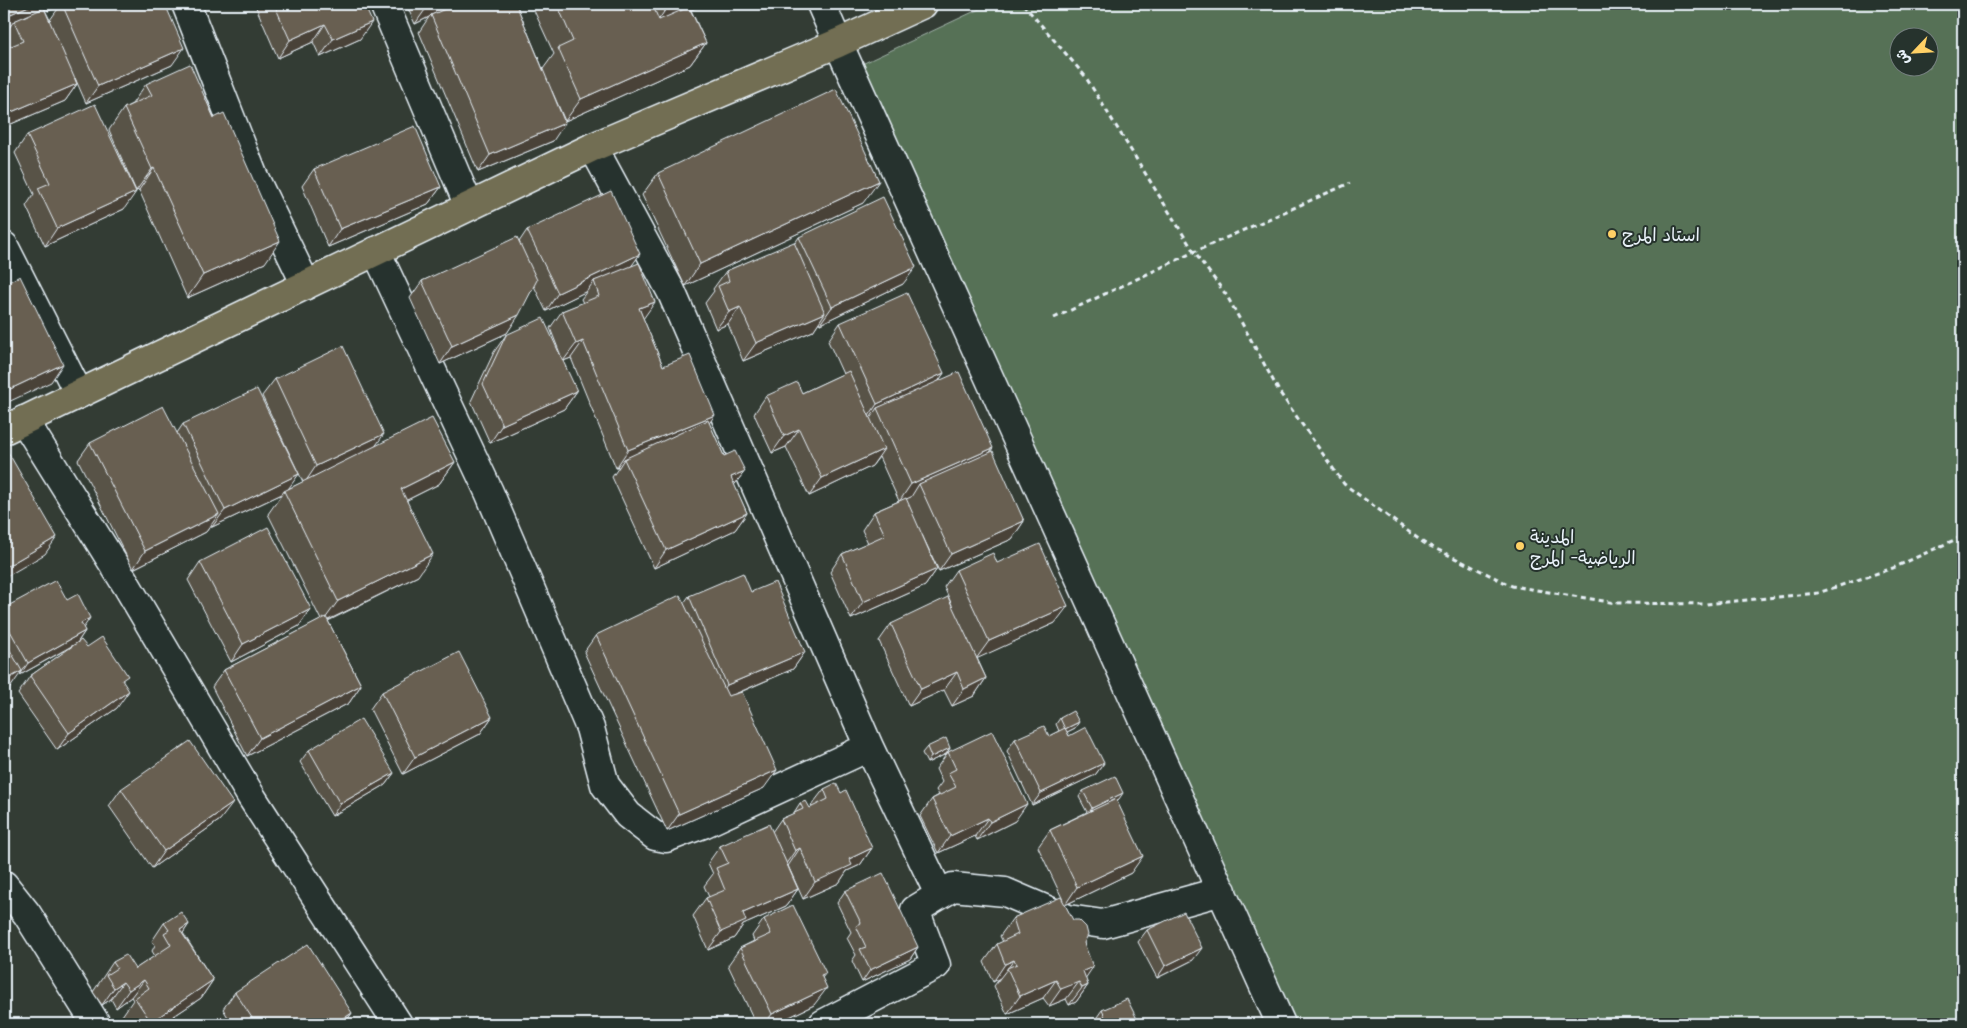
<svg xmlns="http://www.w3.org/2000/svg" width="1967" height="1028" font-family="Mali,'Playpen Sans Arabic',sans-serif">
<rect width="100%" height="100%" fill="#333c34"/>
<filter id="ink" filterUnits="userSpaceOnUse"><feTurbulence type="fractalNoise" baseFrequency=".02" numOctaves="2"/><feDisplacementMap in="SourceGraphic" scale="10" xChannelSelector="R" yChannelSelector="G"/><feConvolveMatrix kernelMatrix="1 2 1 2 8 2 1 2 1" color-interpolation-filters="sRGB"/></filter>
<g filter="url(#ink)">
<path fill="#577157" stroke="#a0b1a8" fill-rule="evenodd" d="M990 4H1963V1024H1291L862 64ZM1900 38H1930V68H1900Z"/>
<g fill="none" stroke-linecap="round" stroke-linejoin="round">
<defs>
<path id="minor" d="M186 4 253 175 306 285
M384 4 469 206
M838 43 1281 1024
M593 147 671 291 869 747 939 894
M4 246 79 394
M376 251 489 492 590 728 605 785 628 815 655 836 666 838 703 824 869 747
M24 420 126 584 251 796 398 1024
M4 885 27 914 96 1024
M823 1024 936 965 915 910 953 887 974 889 1005 892 1068 919 1103 924 1222 891"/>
<path id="secondary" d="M821 4 838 43"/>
<path id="primary" d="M4 430 593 147 838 43 923 4"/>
</defs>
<use href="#minor" stroke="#e8f1f8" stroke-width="31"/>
<use href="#secondary" stroke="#e8f1f8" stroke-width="31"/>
<use href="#primary" stroke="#e8f1f8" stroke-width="31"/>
<path stroke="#e8f1f8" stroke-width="3" stroke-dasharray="5 4" stroke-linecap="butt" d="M1023 4 1085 76 1194 252 1227 296 1280 393 1344 484 1424 543 1512 586 1616 603 1706 604 1818 593 1893 568 1963 536
M1054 318 1194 252 1350 183"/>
<use href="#minor" stroke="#26332d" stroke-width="28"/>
<use href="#secondary" stroke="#26332d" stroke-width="28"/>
<use href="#primary" stroke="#726e52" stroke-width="28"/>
</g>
<path fill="#595246" stroke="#e8f1f8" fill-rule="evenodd" d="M4 4H165L172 65 86 103 75 78 77 84 65 101 4 127V49L6 48 4 43V36L11 25ZM60 6 50 20 45 10 46 8 48 11Z
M256 4H364L360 39 320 57 313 42 278 58 255 5Z
M406 4H516L543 69 554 54 531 4H704L691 10 706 43 690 65 565 121 552 91 553 141 478 172 419 32 429 17 415 24Z
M146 84 265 263 187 298 139 190 136 191 109 130 124 108 132 104Z
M27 135 124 209 45 246 26 206 34 194 15 153Z
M314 169 441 187 428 204 328 247 302 186Z
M658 173 863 203 685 286 642 195Z
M527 230 632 266 643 318 663 366 709 423 724 456 745 471 734 485 747 513 735 530 654 568 612 477 619 467 616 468 571 358 563 361 550 328 562 311 583 303 581 299 587 291 546 311 534 286 507 333 440 364 410 298 422 281 519 242Z
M799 237 903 284 820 324 819 322 813 331 743 361 728 324 716 329 705 303 714 291 713 289 726 271 795 243Z
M840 323 944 373 939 380 989 453 1024 521 1012 539 939 571 922 535 937 569 925 586 851 619 830 572 842 554 868 543 862 530 874 512 899 501 879 457 872 466 809 496 786 447 772 453 754 414 766 396 802 393 843 374 828 341Z
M506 335 577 391 564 409 490 443 471 401 494 352Z
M275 379 376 446 455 462 439 484 407 500 418 576 328 621 361 685 349 703 247 756 212 687 224 670 321 620 268 514 282 494 212 527 211 525 206 532 133 569 78 460 90 443 177 433 183 424 288 489 303 482 262 396Z
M200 562 311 609 299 626 231 662 188 580Z
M997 563 1055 623 977 658 986 678 974 696 952 706 944 690 909 706 879 641 891 624 952 605 944 587 956 570Z
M751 592 805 652 793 669 736 694 764 788 667 831 584 652 596 635 684 603 689 596Z
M4 608 83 628 85 631 77 643 87 647 123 683 117 708 57 750 18 694 30 676 76 644 20 675 19 674 10 688 4 691Z
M382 692 492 717 480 734 403 774 370 709Z
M1060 718 1075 728 1067 732 1069 736 1104 763 1095 775 1032 805 1007 751 1015 739 1049 736 1059 731 1056 724Z
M927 747 950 748 946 754 927 763 922 753Z
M309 750 394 773 385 785 332 816 300 762Z
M948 752 1015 821 977 840 975 836 938 853 920 816 932 799 939 795 936 790 942 782 936 769Z
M121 789 220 820 152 868 109 806Z
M824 789 841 793 872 848 860 865 847 871 839 883 803 899 788 866 798 889 786 906 743 925 734 938 708 950 693 916 706 898 709 897 704 886 713 874 708 863 720 846 772 832 781 819 793 814 800 803 810 808 812 807 811 806Z
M1083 791 1119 799 1117 800 1131 873 1065 905 1084 943 1085 978 1088 985 1076 1002 1069 1005 1066 999 1049 1006 1043 998 1007 1014 994 986 1000 978 993 982 984 962 997 944 1003 942 1000 936 1013 918 1063 900 1038 847 1050 830 1087 812 1079 797Z
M845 891 918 947 910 959 862 982 852 961 856 955 847 938 851 932 837 903Z
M764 919 826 973 822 978 814 1005 775 1024H756L728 965 740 948 754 941 752 936Z
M164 923 189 924 183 933 213 980 201 998 162 1024H128L122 1016 133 1000 131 997 116 1008 111 999 102 1005 93 992 113 962 135 969 155 956 152 951 155 945 152 941Z
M1147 930 1193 960 1157 978 1138 942Z
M235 992 352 1013 344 1024H232L223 1009Z
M1102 1010 1138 1021 1135 1024H1092Z"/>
<path fill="#494239" stroke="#e8f1f8" d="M33 4H50L45 10 14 21 11 25 4 29V17Z
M53 4H61L59 6 48 11Z
M433 4H460L431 15 429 17 415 24 427 7Z
M673 4H704L653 28 668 6Z
M372 22 360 39 320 57 333 39Z
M325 24 313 42 278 58 290 40Z
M706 43 690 65 565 121 581 99Z
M184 48 172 65 86 103 98 86Z
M77 84 65 101 4 127V120L9 113Z
M565 123 553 141 478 172 490 155Z
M154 168 139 190 136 191 152 169Z
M879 181 863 203 685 286 700 264Z
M441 187 428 204 328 247 340 229Z
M136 192 124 209 45 246 57 228Z
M280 241 265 263 187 298 203 275Z
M640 254 628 271 594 281 587 291 546 311 558 293Z
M916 267 903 284 820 324 832 307Z
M655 302 643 319 639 308Z
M740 307 728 324 716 329 729 312Z
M825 313 813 331 743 361 756 343Z
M519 315 507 333 440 364 452 346Z
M583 341 571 358 563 361 576 344Z
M63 364 51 382 4 404V392Z
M944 373 932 391 877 408 869 420 865 422 877 404Z
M577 391 564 409 490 443 502 425Z
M715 415 703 432 624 459 619 467 616 468 628 450Z
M799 429 786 447 772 453 784 436Z
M384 434 372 451 304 484 316 466Z
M993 448 981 465 919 484 911 497 899 502 911 484Z
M884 449 872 466 809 496 822 478Z
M455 462 439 484 385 511 401 489Z
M745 471 732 488 731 477Z
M299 474 286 492 284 491 282 494 212 527 225 510Z
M747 513 735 530 654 568 666 550Z
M219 514 206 532 133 569 145 551Z
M1024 521 1012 539 939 571 951 554Z
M57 537 45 554 4 578V568Z
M433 554 418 576 322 623 338 601Z
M937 569 925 586 851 619 863 602Z
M1068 606 1055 623 976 659 989 641Z
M311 609 299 626 231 662 243 644Z
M90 618 82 630 81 623Z
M85 631 77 643 20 675 28 663Z
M805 652 793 669 714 703 727 685Z
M22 671 10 688 4 691V681Z
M957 672 944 690 909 706 921 689Z
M986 678 974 696 952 706 964 689Z
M361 685 349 703 247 756 260 738Z
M129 691 117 708 57 750 69 733Z
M492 717 480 734 403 774 415 757Z
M1079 722 1075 728 1061 735 1065 729Z
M950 748 946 754 927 763 931 757Z
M1104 763 1095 775 1032 805 1041 793Z
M777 770 764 788 667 831 679 814Z
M394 773 385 785 332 816 340 804Z
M1123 793 1119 799 1088 814 1092 808Z
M233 803 220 820 152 868 164 851Z
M1027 804 1015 821 977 840 990 822Z
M988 818 975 836 938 853 950 836Z
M800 848 788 866 783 868 795 851Z
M872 848 860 865 847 871 839 883 803 899 815 882 849 859Z
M1143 856 1131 873 1065 905 1077 887Z
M798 889 786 906 743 925 734 938 708 950 721 932 743 913Z
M189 924 177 942 180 930Z
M918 947 910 959 862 982 870 970Z
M1202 948 1193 960 1157 978 1165 966Z
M1014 960 1000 978 993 982 1005 964Z
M1093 967 1081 985 1079 982 1066 999 1049 1006 1061 989 1083 971Z
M144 980 131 997 116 1008 129 990Z
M213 980 201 998 162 1024H149L151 1022Z
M1056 980 1043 998 1007 1014 1020 996Z
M123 982 111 999 102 1005 114 988Z
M1088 985 1076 1002 1069 1005 1082 988Z
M827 988 814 1005 775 1024H765L772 1014Z
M352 1013 344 1024H335Z"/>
<path fill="#685f51" stroke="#e8f1f8" d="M4 4H33L4 17Z
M62 4H165L184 48 98 86Z
M274 4H364L372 22 333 39 325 24 290 40Z
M426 4H433L427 7Z
M457 4H516L565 123 490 155 431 15Z
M557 4H652L659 20 689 7 706 43 581 99 558 48 573 41Z
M44 8 77 84 9 113 4 102V49L23 41 14 21Z
M190 64 214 118 224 113 280 241 203 275 154 168 152 169 124 108 152 95 146 84Z
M836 89 879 181 700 264 658 173Z
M95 104 136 192 57 228 38 188 50 183 27 135Z
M415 126 441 187 340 229 314 169Z
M611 191 640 254 558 293 527 230Z
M883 197 916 267 832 307 799 237Z
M517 237 537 280 519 315 452 346 422 281Z
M794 242 825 313 756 343 740 307 729 312 718 286 729 281 726 271Z
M639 263 655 302 639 308 663 366 690 355 715 415 628 450 583 341 576 344 562 311 599 296 594 281Z
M20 276 63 364 4 392V284Z
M907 293 944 373 877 404 840 323Z
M543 318 577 391 502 425 483 384 506 335Z
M343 346 384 434 316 466 275 379Z
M849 371 884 449 822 478 799 429 784 436 766 396 797 382 802 393Z
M959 372 993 448 911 484 877 408Z
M257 389 299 474 225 510 183 424Z
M163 406 219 514 145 551 90 443Z
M432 418 455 462 401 489 433 554 338 601 284 491Z
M708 420 724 456 735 451 745 471 731 477 747 513 666 550 624 459Z
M993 451 1024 521 951 554 919 484Z
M8 452 57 537 4 568V454Z
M906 498 937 569 863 602 842 554 885 535 874 512Z
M268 527 311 609 243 644 200 562Z
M1040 544 1068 606 989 641 956 570 993 553 997 563Z
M743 573 751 592 775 582 805 652 727 685 689 596Z
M56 580 67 600 78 594 90 618 81 623 85 631 28 663 4 620V608Z
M680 595 728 696 742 692 777 770 679 814 596 635Z
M948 597 986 678 964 689 957 672 921 689 891 624Z
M326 617 361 685 260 738 224 670Z
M102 637 128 676 122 680 129 691 69 733 30 676 81 640 87 647Z
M4 640 22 671 4 681Z
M459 652 492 717 415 757 382 692Z
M1073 711 1079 722 1065 729 1060 718Z
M361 719 394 773 340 804 309 750Z
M1044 726 1049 736 1065 728 1069 736 1086 727 1104 763 1041 793 1015 739Z
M992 731 1027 804 990 822 988 818 950 836 932 799 956 787 948 773 956 769 948 752Z
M946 738 950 748 931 757 927 747Z
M190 741 233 803 164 851 121 789Z
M1115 776 1123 793 1092 808 1083 791Z
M836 783 841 793 846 790 872 848 849 859 852 865 815 882 800 848 795 851 781 819 803 809 800 803 806 801 810 808 828 799 824 789Z
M1116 799 1143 856 1077 887 1050 830Z
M769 824 798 889 743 913 746 921 721 932 706 898 725 890 716 868 728 863 720 846Z
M883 873 918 947 870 970 860 949 866 947 856 926 861 923 845 891Z
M1061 897 1073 920H1079L1086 927 1088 935 1084 943 1093 967 1083 971 1088 985 1082 988 1079 982 1061 989 1056 980 1020 996 1007 968 1017 964 1014 960 1005 964 997 944 1018 934 1013 918Z
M793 905 826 973 821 975 827 988 772 1014 740 948 771 934 764 919Z
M181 912 189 924 180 930 213 980 151 1022 135 998 149 988 144 980 129 990 123 982 114 988 106 975 117 968 113 962 126 955 135 969 171 945 164 933 169 930 164 923Z
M1184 912 1202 948 1165 966 1147 930Z
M308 944 352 1013 335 1024H272L270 1022 266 1024H256L235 992Z
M1127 999 1138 1021 1131 1024H1108L1102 1010Z"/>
</g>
<g fill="#ffd166" stroke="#26332d" stroke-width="2">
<circle cx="1612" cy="234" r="5"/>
<circle cx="1520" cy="546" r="5"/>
</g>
<g text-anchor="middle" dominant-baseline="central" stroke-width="4" stroke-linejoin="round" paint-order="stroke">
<g font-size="18" fill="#e8f1f8" stroke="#26332d" text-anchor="start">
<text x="1622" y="234">استاد المرج</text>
<text x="1530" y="536">المدينة<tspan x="1530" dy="21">الرياضية- المرج</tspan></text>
</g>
</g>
<rect width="1967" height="1028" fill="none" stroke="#26332d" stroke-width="20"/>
<rect x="10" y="10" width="1947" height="1008" fill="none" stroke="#e8f1f8" stroke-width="2" filter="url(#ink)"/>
<g transform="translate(1914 52) rotate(245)"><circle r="24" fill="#26332d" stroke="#747f7e"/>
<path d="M0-4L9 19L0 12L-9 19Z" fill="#ffd166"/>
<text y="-8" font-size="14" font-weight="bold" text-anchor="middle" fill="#e8f1f8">ش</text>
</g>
</svg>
